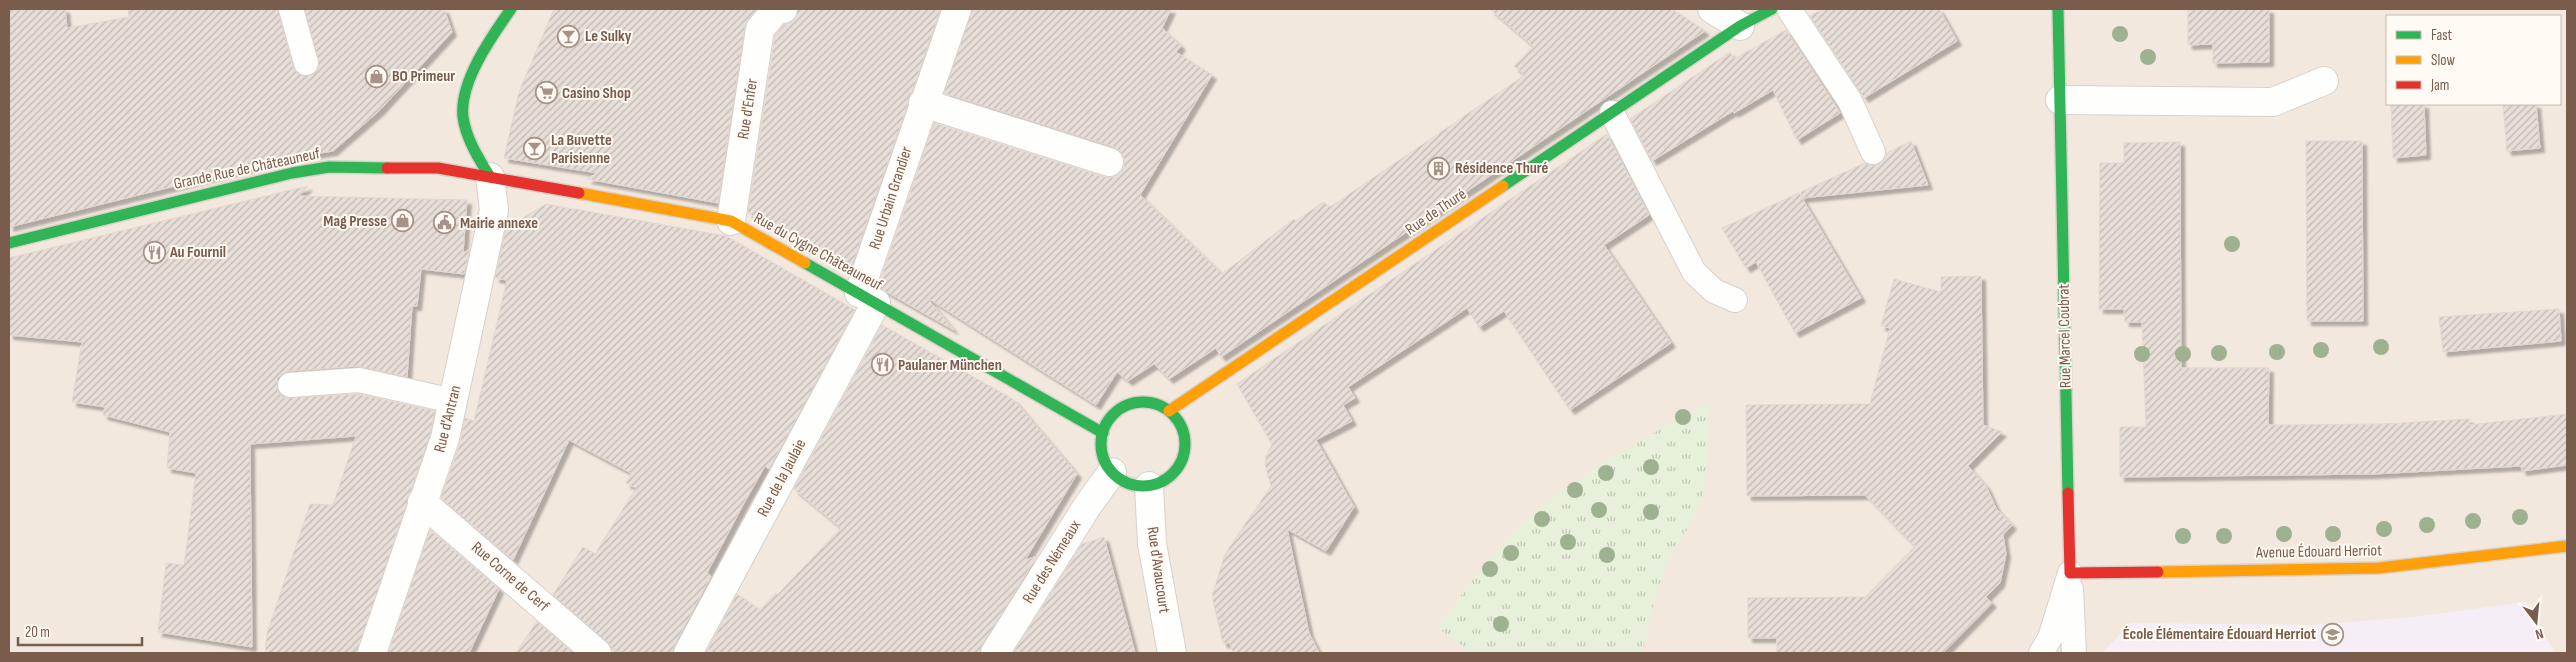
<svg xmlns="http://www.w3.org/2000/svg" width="2576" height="662" font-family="'Sofia Sans Condensed',sans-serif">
<defs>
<pattern id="grass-tufts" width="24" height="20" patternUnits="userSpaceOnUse" patternTransform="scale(1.25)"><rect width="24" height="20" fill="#e7f0db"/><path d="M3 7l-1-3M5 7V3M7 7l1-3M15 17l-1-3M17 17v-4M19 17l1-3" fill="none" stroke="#c0c6b4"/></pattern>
<pattern id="building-hatch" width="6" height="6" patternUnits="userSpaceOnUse" patternTransform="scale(1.25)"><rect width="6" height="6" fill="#e6ded7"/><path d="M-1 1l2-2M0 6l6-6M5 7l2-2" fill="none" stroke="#bfb7b1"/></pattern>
<filter id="shadow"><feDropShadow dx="4.5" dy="4.5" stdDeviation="1" flood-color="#0004"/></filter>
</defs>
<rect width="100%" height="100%" fill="#f9f5f0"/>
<path fill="#f2e8de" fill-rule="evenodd" d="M9 9H2567V653H9ZM2387 16H2560V104H2387Z"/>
<path fill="#f6eef6" d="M2526 602 2555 653H2102L2131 623 2314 625 2413 617Z"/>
<path fill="url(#grass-tufts)" d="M1710 401 1705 490 1690 525 1667 560 1656 595 1642 653H1473L1438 628C1470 580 1508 533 1554 497 1603 460 1658 431 1710 401Z"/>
<path fill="url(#building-hatch)" stroke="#e2d8d2" filter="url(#shadow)" d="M9 9H65L67 28 129 17 128 9H278L293 67 297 73 303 76 315 73 319 66 305 9H444L452 32 379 111 333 151 288 158 9 227Z
M554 9H757L745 27 718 203 587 179 597 173 504 158 519 92Z
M798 9H941L850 271 748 213 775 36 784 25 793 21Z
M972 9H1171L1162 28 1181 46 1176 52 1212 75 1140 195 1222 274 1294 219 1296 221 1323 202 1330 207 1525 75 1514 66 1533 46 1490 9H1672L1705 31 1221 357 1216 348 1169 379 1154 364 1128 381 1117 372 1096 405 926 297 954 330 878 287 934 123 1104 177H1113L1120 173 1124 167V158L1120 151 1114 147 944 93Z
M1823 9H1939L1957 41 1864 98 1810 16Z
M2188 9H2269V62L2213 63V44L2188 45Z
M1786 30 1840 113 1797 140 1773 90 1734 113 1733 111 1652 161 1630 119 1730 52 1734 59Z
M2391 104H2424L2426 155 2393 158Z
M2503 104H2536L2540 148 2507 151Z
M1607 134 1649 215 1604 245 1671 343 1570 410 1504 311 1479 327 1467 308 1348 387 1355 398 1343 405 1352 421 1316 440 1354 507 1326 551 1287 529 1309 633 1319 653H1233L1230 643H1223L1212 596 1225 554 1271 486 1265 465 1266 456 1272 444 1237 384Z
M1911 141 1928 185 1802 198 1801 192 1865 163 1871 166 1879 164 1884 160 1887 153Z
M2306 141H2362L2363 321H2307Z
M2180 142 2181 368H2269L2268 425 2383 424 2469 419V425L2567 414V465L2522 471 2521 466 2373 474 2120 477V427H2146L2142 322H2125L2124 309H2099L2100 163H2124V143Z
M308 186 299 196 467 200 463 253 470 249 464 274 421 269 417 306H412L407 377 358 366 289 371 282 374 277 379 278 392 284 398 358 394 435 411 430 434 357 653H265L267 633 310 504 333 505 356 436 250 444 252 647 158 632 166 563 184 565 196 473 167 468 170 432 103 415 105 407 72 402 82 342 9 335V258Z
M1799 193 1861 298 1795 333 1756 262 1746 268 1722 228Z
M546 204 726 236 855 310 769 469 765 466 744 503 707 573 711 576 674 646 672 653H619L553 595 583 547 595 554 636 488 626 483 631 473 569 440 513 560 441 498 460 443 465 418 474 421 507 280 495 278 506 228Z
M1981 276 1983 425 2002 432 1968 466 1986 486 1996 508 2012 525 2003 535 2006 554 2000 583 1986 597 1992 603 1943 653H1777V638H1748V598L1865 597 1915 546 1865 495 1747 496 1746 405 1870 404 1890 328 1881 326 1894 279 1941 292V277Z
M2559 309 2561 341 2443 352 2439 317Z
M882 325 1014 400 1077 474 1025 560 1037 556 982 645 980 653H706L737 594 760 610 776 593 777 595 841 528 794 489Z
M430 530 499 589 469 653H388Z
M1104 537 1135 653H1013L1082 544Z
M537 621 573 653H516Z"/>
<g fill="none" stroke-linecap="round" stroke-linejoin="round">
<defs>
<path id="lane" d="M291 9 306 63
M1789 9 1850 101 1873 152
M1612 113 1694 272 1714 291 1735 300
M290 385 359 380 453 401
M2071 589 2074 653
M2041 653 2050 638 2070 573"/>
<path id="street" d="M1712 9 1740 26
M2060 100 2273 102 2324 81
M923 103 1109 162
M731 221 760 29 776 10 783 9
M859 293 957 9
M1149 486 1152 544 1172 653
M422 502 597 653
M372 653 445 438 494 210 490 177
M688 653 876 303
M995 653 1088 505 1112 472"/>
<path id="fast" d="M2058 9 2068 493
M490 177C479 159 466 139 463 117 459 82 492 36 511 9
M1503 186 1740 26 1772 9
M9 243 292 173 329 167 387 168
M805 263 1103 433
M1101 444a42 42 0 1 1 84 0a42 42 0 1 1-84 0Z"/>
<path id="slow" d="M579 193 731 221 805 263
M1169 411 1503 186
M2158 572 2379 568 2567 546"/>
<path id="jam" d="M387 168H438L579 193
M2068 493 2070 573 2158 572"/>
</defs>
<use href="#lane" stroke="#d7d1cb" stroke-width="26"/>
<use href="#street" stroke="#d7d1cb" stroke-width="30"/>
<use href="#fast" stroke="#d9d2cb" stroke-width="14"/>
<use href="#slow" stroke="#d9d2cb" stroke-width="14"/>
<use href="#jam" stroke="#d9d2cb" stroke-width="14"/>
<use href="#lane" stroke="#fefefd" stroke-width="24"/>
<use href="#street" stroke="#fefefd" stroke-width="28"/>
<use href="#fast" stroke="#30b455" stroke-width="11"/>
<use href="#slow" stroke="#ff9f0a" stroke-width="11"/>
<use href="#jam" stroke="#e5322d" stroke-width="11"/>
</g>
<g fill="#9eb190">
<circle cx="2120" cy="34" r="8"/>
<circle cx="2148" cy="57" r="8"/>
<circle cx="2232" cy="244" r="8"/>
<circle cx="2381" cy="347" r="8"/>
<circle cx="2321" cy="350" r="8"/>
<circle cx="2277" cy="352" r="8"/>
<circle cx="2219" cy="353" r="8"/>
<circle cx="2142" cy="354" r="8"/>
<circle cx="2183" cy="354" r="8"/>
<circle cx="1683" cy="417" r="8"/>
<circle cx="1651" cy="467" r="8"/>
<circle cx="1606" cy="473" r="8"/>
<circle cx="1575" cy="490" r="8"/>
<circle cx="1599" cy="510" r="8"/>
<circle cx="1651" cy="512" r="8"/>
<circle cx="2520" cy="517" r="8"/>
<circle cx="1542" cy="519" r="8"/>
<circle cx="2473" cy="521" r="8"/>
<circle cx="2427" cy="525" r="8"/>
<circle cx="2384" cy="529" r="8"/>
<circle cx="2284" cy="534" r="8"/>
<circle cx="2333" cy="534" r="8"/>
<circle cx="2183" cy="536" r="8"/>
<circle cx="2224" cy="536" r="8"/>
<circle cx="1568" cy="542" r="8"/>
<circle cx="1511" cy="553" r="8"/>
<circle cx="1607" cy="555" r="8"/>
<circle cx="1490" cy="569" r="8"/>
<circle cx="1501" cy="624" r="8"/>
</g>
<defs>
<symbol id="bar-ring" viewBox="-11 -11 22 22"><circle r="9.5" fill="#fffaf3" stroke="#a69286" stroke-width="1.5"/><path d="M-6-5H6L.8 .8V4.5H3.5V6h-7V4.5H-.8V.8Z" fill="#a69286"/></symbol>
<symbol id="shop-ring" viewBox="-11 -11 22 22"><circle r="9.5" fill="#fffaf3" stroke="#a69286" stroke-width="1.5"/><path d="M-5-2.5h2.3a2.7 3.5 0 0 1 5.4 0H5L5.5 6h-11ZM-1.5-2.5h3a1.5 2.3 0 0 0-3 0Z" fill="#a69286"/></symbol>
<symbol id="supermarket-ring" viewBox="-11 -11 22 22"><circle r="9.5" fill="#fffaf3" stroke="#a69286" stroke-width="1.5"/><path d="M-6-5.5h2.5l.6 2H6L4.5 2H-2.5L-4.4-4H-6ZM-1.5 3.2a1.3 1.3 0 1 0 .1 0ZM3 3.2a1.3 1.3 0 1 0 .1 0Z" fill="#a69286"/></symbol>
<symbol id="building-ring" viewBox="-11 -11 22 22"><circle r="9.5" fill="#fffaf3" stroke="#a69286" stroke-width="1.5"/><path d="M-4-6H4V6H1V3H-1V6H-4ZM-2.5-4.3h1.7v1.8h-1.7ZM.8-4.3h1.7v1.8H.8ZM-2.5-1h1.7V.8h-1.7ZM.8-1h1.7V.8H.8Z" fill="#a69286"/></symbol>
<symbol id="civic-ring" viewBox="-11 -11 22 22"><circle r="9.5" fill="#fffaf3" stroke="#a69286" stroke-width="1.5"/><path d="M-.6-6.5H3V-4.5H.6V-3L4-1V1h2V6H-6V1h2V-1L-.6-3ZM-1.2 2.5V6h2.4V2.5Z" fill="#a69286"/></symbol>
<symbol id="restaurant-ring" viewBox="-11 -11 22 22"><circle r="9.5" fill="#fffaf3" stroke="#a69286" stroke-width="1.5"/><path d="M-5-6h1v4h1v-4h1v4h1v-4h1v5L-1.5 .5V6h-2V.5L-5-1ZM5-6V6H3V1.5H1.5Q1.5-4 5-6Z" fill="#a69286"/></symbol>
<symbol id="school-ring" viewBox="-11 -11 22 22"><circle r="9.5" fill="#fffaf3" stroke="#a69286" stroke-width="1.5"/><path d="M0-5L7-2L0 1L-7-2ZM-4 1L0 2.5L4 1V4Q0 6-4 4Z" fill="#a69286"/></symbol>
</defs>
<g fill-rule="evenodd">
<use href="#bar-ring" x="556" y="24" width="25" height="25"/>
<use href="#shop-ring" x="364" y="64" width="25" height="25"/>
<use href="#supermarket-ring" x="534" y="80" width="25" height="25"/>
<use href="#bar-ring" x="522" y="136" width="25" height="25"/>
<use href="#building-ring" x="1426" y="156" width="25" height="25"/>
<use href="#shop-ring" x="390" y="208" width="25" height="25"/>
<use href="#civic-ring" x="432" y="210" width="25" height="25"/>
<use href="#restaurant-ring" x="142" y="240" width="25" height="25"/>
<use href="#restaurant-ring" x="870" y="352" width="25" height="25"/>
<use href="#school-ring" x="2320" y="622" width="25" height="25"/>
</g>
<g text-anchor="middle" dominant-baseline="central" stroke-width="4" stroke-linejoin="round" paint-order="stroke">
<g font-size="16" font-weight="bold" fill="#7a5c4d" stroke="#fffaf3" text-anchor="start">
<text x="585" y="36">Le Sulky</text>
<text x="392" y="76">BO Primeur</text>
<text x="562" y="93">Casino Shop</text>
<text x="551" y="140">La Buvette<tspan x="551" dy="18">Parisienne</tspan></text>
<text x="1455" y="168">Résidence Thuré</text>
<text x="387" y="221" text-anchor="end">Mag Presse</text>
<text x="460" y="223">Mairie annexe</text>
<text x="170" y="252">Au Fournil</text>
<text x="898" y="365">Paulaner München</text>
<text x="2316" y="634" text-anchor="end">École Élémentaire Édouard Herriot</text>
</g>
<g font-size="16" fill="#7a5c4d" stroke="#fffaf3">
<text transform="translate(748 109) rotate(-81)">Rue d'Enfer</text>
<text transform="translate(247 169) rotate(-12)">Grande Rue de Châteauneuf</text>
<text transform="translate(891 198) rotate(-72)">Rue Urbain Grandier</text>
<text transform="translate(1436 212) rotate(-34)">Rue de Thuré</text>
<text transform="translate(818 252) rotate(29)">Rue du Cygne Châteauneuf</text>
<text transform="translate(2065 336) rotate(-91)">Rue Marcel Coubrat</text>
<text transform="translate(448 419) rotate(-76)">Rue d'Antran</text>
<text transform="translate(782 478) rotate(-62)">Rue de la Jaulaie</text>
<text transform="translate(2319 552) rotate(-1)">Avenue Édouard Herriot</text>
<text transform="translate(1052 562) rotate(-58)">Rue des Némeaux</text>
<text transform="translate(1158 570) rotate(82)">Rue d'Avaucourt</text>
<text transform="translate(510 577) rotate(41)">Rue Corne de Cerf</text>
</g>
</g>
<rect width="2576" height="662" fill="none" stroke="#7a5c4d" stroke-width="20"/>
<rect x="2386" y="15" width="175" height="90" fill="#fffaf3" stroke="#cabbb1"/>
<rect x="2396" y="31" width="25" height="8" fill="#30b455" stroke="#cabbb1"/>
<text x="2431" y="40" font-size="15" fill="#7a5c4d">Fast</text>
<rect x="2396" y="56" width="25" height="8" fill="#ff9f0a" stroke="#cabbb1"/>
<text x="2431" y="65" font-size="15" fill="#7a5c4d">Slow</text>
<rect x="2396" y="81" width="25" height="8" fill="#e5322d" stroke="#cabbb1"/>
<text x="2431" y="90" font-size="15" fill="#7a5c4d">Jam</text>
<g transform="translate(2536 622) rotate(164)" stroke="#fffaf3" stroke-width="4" paint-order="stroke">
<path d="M0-4L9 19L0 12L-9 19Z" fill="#7a5c4d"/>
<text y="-8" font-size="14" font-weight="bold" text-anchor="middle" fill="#7a5c4d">N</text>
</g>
<path d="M18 637v8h124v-8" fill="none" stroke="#7a5c4d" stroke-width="2.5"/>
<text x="25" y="637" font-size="15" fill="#7a5c4d" stroke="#fffaf3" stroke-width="4" paint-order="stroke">20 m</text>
</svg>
